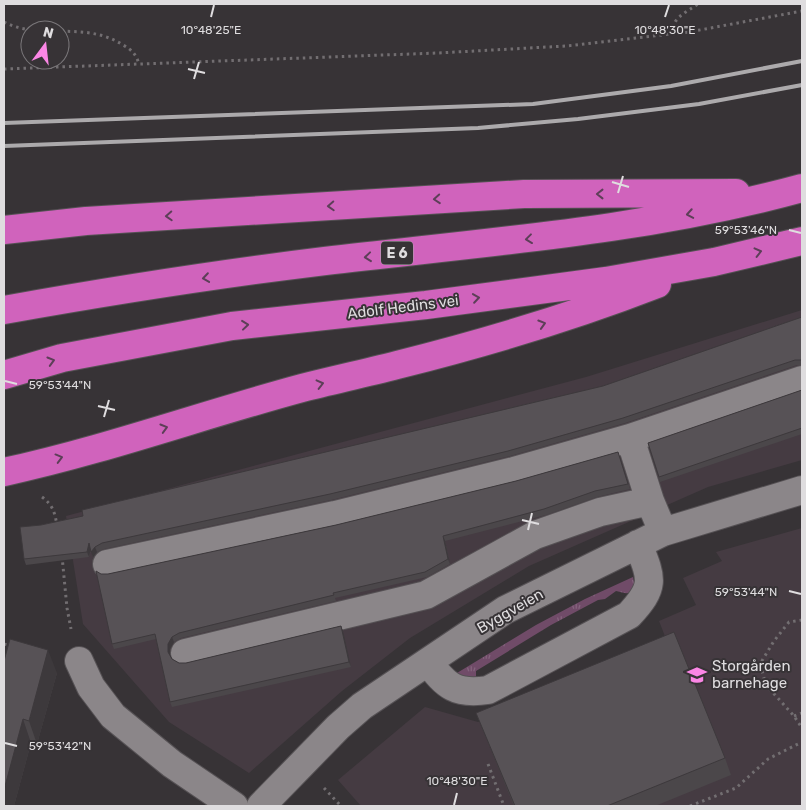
<svg xmlns="http://www.w3.org/2000/svg" width="806" height="810" font-family="Rubik,sans-serif">
<defs>
<pattern id="grass-tufts" width="24" height="20" patternUnits="userSpaceOnUse" patternTransform="scale(1.25)"><rect width="24" height="20" fill="#704b68"/><path d="M3 7l-1-3M5 7V3M7 7l1-3M15 17l-1-3M17 17v-4M19 17l1-3" fill="none" stroke="#84647d"/></pattern>
</defs>
<rect width="100%" height="100%" fill="#373336"/>
<path fill="#453b42" d="M802 310V460L708 487 529 566 410 638 342 691 249 773 169 722 83 624 66 516 586 377Z
M802 528V806H361L338 780 425 707 478 722 668 644 659 621 696 605 683 578 722 561 716 552Z"/>
<path fill="url(#grass-tufts)" d="M633 577 635 587C629 596 626 593 616 591L605 599 598 600 551 625 476 671V677L471 681 461 678 457 673 536 625 585 599Z"/>
<g fill="none" stroke-linecap="round" stroke-linejoin="round">
<defs>
<path id="minor" d="M650 501 630 438 802 380
M107 564 335 515 514 471 630 438
M185 653 426 595 535 535 600 512 650 501 663 532
M79 661 91 687 113 716 172 764 234 806
M428 662C446 686 456 695 488 690L629 615C656 586 652 579 638 544
M261 806 338 727 362 706 505 610 663 532 802 490"/>
<path id="highway" d="M4 230 86 221 524 194 736 193
M4 310C110 291 218 274 325 261 486 242 645 231 802 188
M4 375 62 358 232 326 426 305 606 281 714 262 802 241
M4 472C105 450 202 415 302 388 334 380 366 373 397 365 485 343 572 317 657 284"/>
</defs>
<use href="#minor" stroke="#555154" stroke-width="30"/>
<use href="#highway" stroke="#555154" stroke-width="30"/>
<path stroke="#726e71" stroke-width="3" stroke-dasharray="2.5 4" stroke-linecap="butt" d="M4 22C41 41 84 20 123 45 132 50 137 55 139 65
M671 34C673 17 685 13 698 4
M4 69 438 53 566 46 689 32 802 11
M42 497C53 505 55 513 57 526
M62 556 67 608 71 629
M802 620 789 622 774 641 760 664 766 685 794 716 802 728
M4 644 12 646
M794 716 802 713
M488 764 504 806
M324 788 341 806
M690 806 736 788 768 759 802 742"/>
<use href="#minor" stroke="#8b8689" stroke-width="28"/>
<use href="#highway" stroke="#d063bc" stroke-width="28"/>
<path stroke="#acaaac" stroke-width="4" d="M4 123 533 104 671 86 802 61
M4 146 478 128 578 119 699 104 802 85"/>
</g>
<path fill="#4b474a" d="M802 317V365H797L625 423 510 456 331 500 104 549 97 552 93 557 91 550 89 557 26 565 24 559 41 525 83 516 603 386Z
M802 390V434L660 482 648 443Z
M618 452 630 489 597 497 546 515 445 541 450 564 427 577 335 598 336 601 181 638 174 642 170 649V655L172 659 179 663H186L341 626 351 667 172 707 170 702 156 639 114 649 112 644 101 574H108L336 525 516 481Z
M4 661 57 673 37 744 31 743 14 806Z
M476 713 725 758 731 775 655 806H514Z"/>
<path fill="#3d393c" d="M443 536 445 541 450 564 448 559Z
M89 543 91 548 89 557 87 552Z
M95 547 97 552 93 557 91 552Z
M341 626 343 631 351 667 349 662Z
M172 637 174 642 170 649V657L168 652V644Z
M48 650 57 673 37 744 29 721Z
M23 719 31 743 14 806H4V790Z"/>
<path fill="#575256" stroke="#3d393c" d="M802 317V360H795L623 418 508 451 330 494 102 543 95 547 91 552 89 543 87 552 24 559 20 527 41 525 83 516 82 510 603 386Z
M802 390V428L659 477 648 443Z
M618 452 628 484 595 491 544 509 443 536 448 559 425 572 333 593 334 595 179 633 172 637 168 644V652L172 659 179 663H186L341 626 349 662 170 702 155 634 112 644 96 571 101 574H108L336 525 516 481Z
M674 632 725 758 607 806H515L476 713Z
M10 639 48 650 29 721 23 719 4 790V661Z"/>
<defs><path id="oneway-chevron" d="M-2-3.5L2.5 0L-2 3.5" fill="none" stroke-width="1.6" stroke-linecap="round" stroke-linejoin="round" transform="scale(1.25)"/></defs>
<g stroke="#5d3f58">
<use href="#oneway-chevron" transform="translate(600 194) rotate(-180)"/>
<use href="#oneway-chevron" transform="translate(437 199) rotate(176)"/>
<use href="#oneway-chevron" transform="translate(331 206) rotate(177)"/>
<use href="#oneway-chevron" transform="translate(690 214) rotate(170)"/>
<use href="#oneway-chevron" transform="translate(169 216) rotate(177)"/>
<use href="#oneway-chevron" transform="translate(529 239) rotate(173)"/>
<use href="#oneway-chevron" transform="translate(758 252) rotate(-14)"/>
<use href="#oneway-chevron" transform="translate(368 257) rotate(174)"/>
<use href="#oneway-chevron" transform="translate(206 278) rotate(172)"/>
<use href="#oneway-chevron" transform="translate(476 298) rotate(-8)"/>
<use href="#oneway-chevron" transform="translate(542 324) rotate(-17)"/>
<use href="#oneway-chevron" transform="translate(245 325) rotate(-6)"/>
<use href="#oneway-chevron" transform="translate(51 361) rotate(-16)"/>
<use href="#oneway-chevron" transform="translate(320 384) rotate(-14)"/>
<use href="#oneway-chevron" transform="translate(164 428) rotate(-16)"/>
<use href="#oneway-chevron" transform="translate(59 458) rotate(-15)"/>
</g>
<path fill="none" stroke="#dfdddf" stroke-width="2" d="M211 17 214 5M665 17 669 5M188 69 205 73M194 79 199 62M612 182 629 187M618 193 623 176M789 230 801 233M5 381 17 384M98 406 115 410M104 417 109 400M522 520 539 524M528 530 532 513M789 591 801 594M5 743 17 746M454 805 457 793"/>
<defs>
<symbol id="school-bare" viewBox="-9 -9 18 18"><path d="M0-5L7-2L0 1L-7-2ZM-4 1L0 2.5L4 1V4Q0 6-4 4Z" fill="#fb86e5" stroke="#373336" stroke-width="2.5" paint-order="stroke"/></symbol>
</defs>
<g fill-rule="evenodd">
<use href="#school-bare" x="683" y="661" width="28" height="28"/>
</g>
<g text-anchor="middle" dominant-baseline="central" stroke-width="4" stroke-linejoin="round" paint-order="stroke">
<rect fill="#373336" stroke="#adaaac" stroke-width="1" x="381" y="241.5" width="32" height="23" rx="4"/>
<g font-size="14" font-weight="bold" fill="#dfdddf">
<text x="397" y="253">E 6</text>
</g>
<g font-size="15" fill="#dfdddf" stroke="#373336">
<text transform="translate(403 307) rotate(-7)">Adolf Hedins vei</text>
<text transform="translate(510 611) rotate(-30)">Byggveien</text>
</g>
<g font-size="15" fill="#dfdddf" stroke="#373336" text-anchor="start">
<text x="712" y="666">Storgården<tspan x="712" dy="17">barnehage</tspan></text>
</g>
</g>
<g font-size="12" text-anchor="middle" fill="#dfdddf" stroke="#373336" stroke-width="4" stroke-linejoin="round" paint-order="stroke">
<text x="211" y="34">10°48'25"E</text>
<text x="665" y="34">10°48'30"E</text>
<text x="746" y="234">59°53'46"N</text>
<text x="60" y="389">59°53'44"N</text>
<text x="746" y="596">59°53'44"N</text>
<text x="60" y="750">59°53'42"N</text>
<text x="457" y="785">10°48'30"E</text>
</g>
<rect width="806" height="810" fill="none" stroke="#dfdddf" stroke-width="10"/>
<g transform="translate(45 45) rotate(15)"><circle r="24" fill="#373336" stroke="#7a777a"/>
<path d="M0-4L9 19L0 12L-9 19Z" fill="#fb86e5"/>
<text y="-8" font-size="14" font-weight="bold" text-anchor="middle" fill="#dfdddf">N</text>
</g>
</svg>
